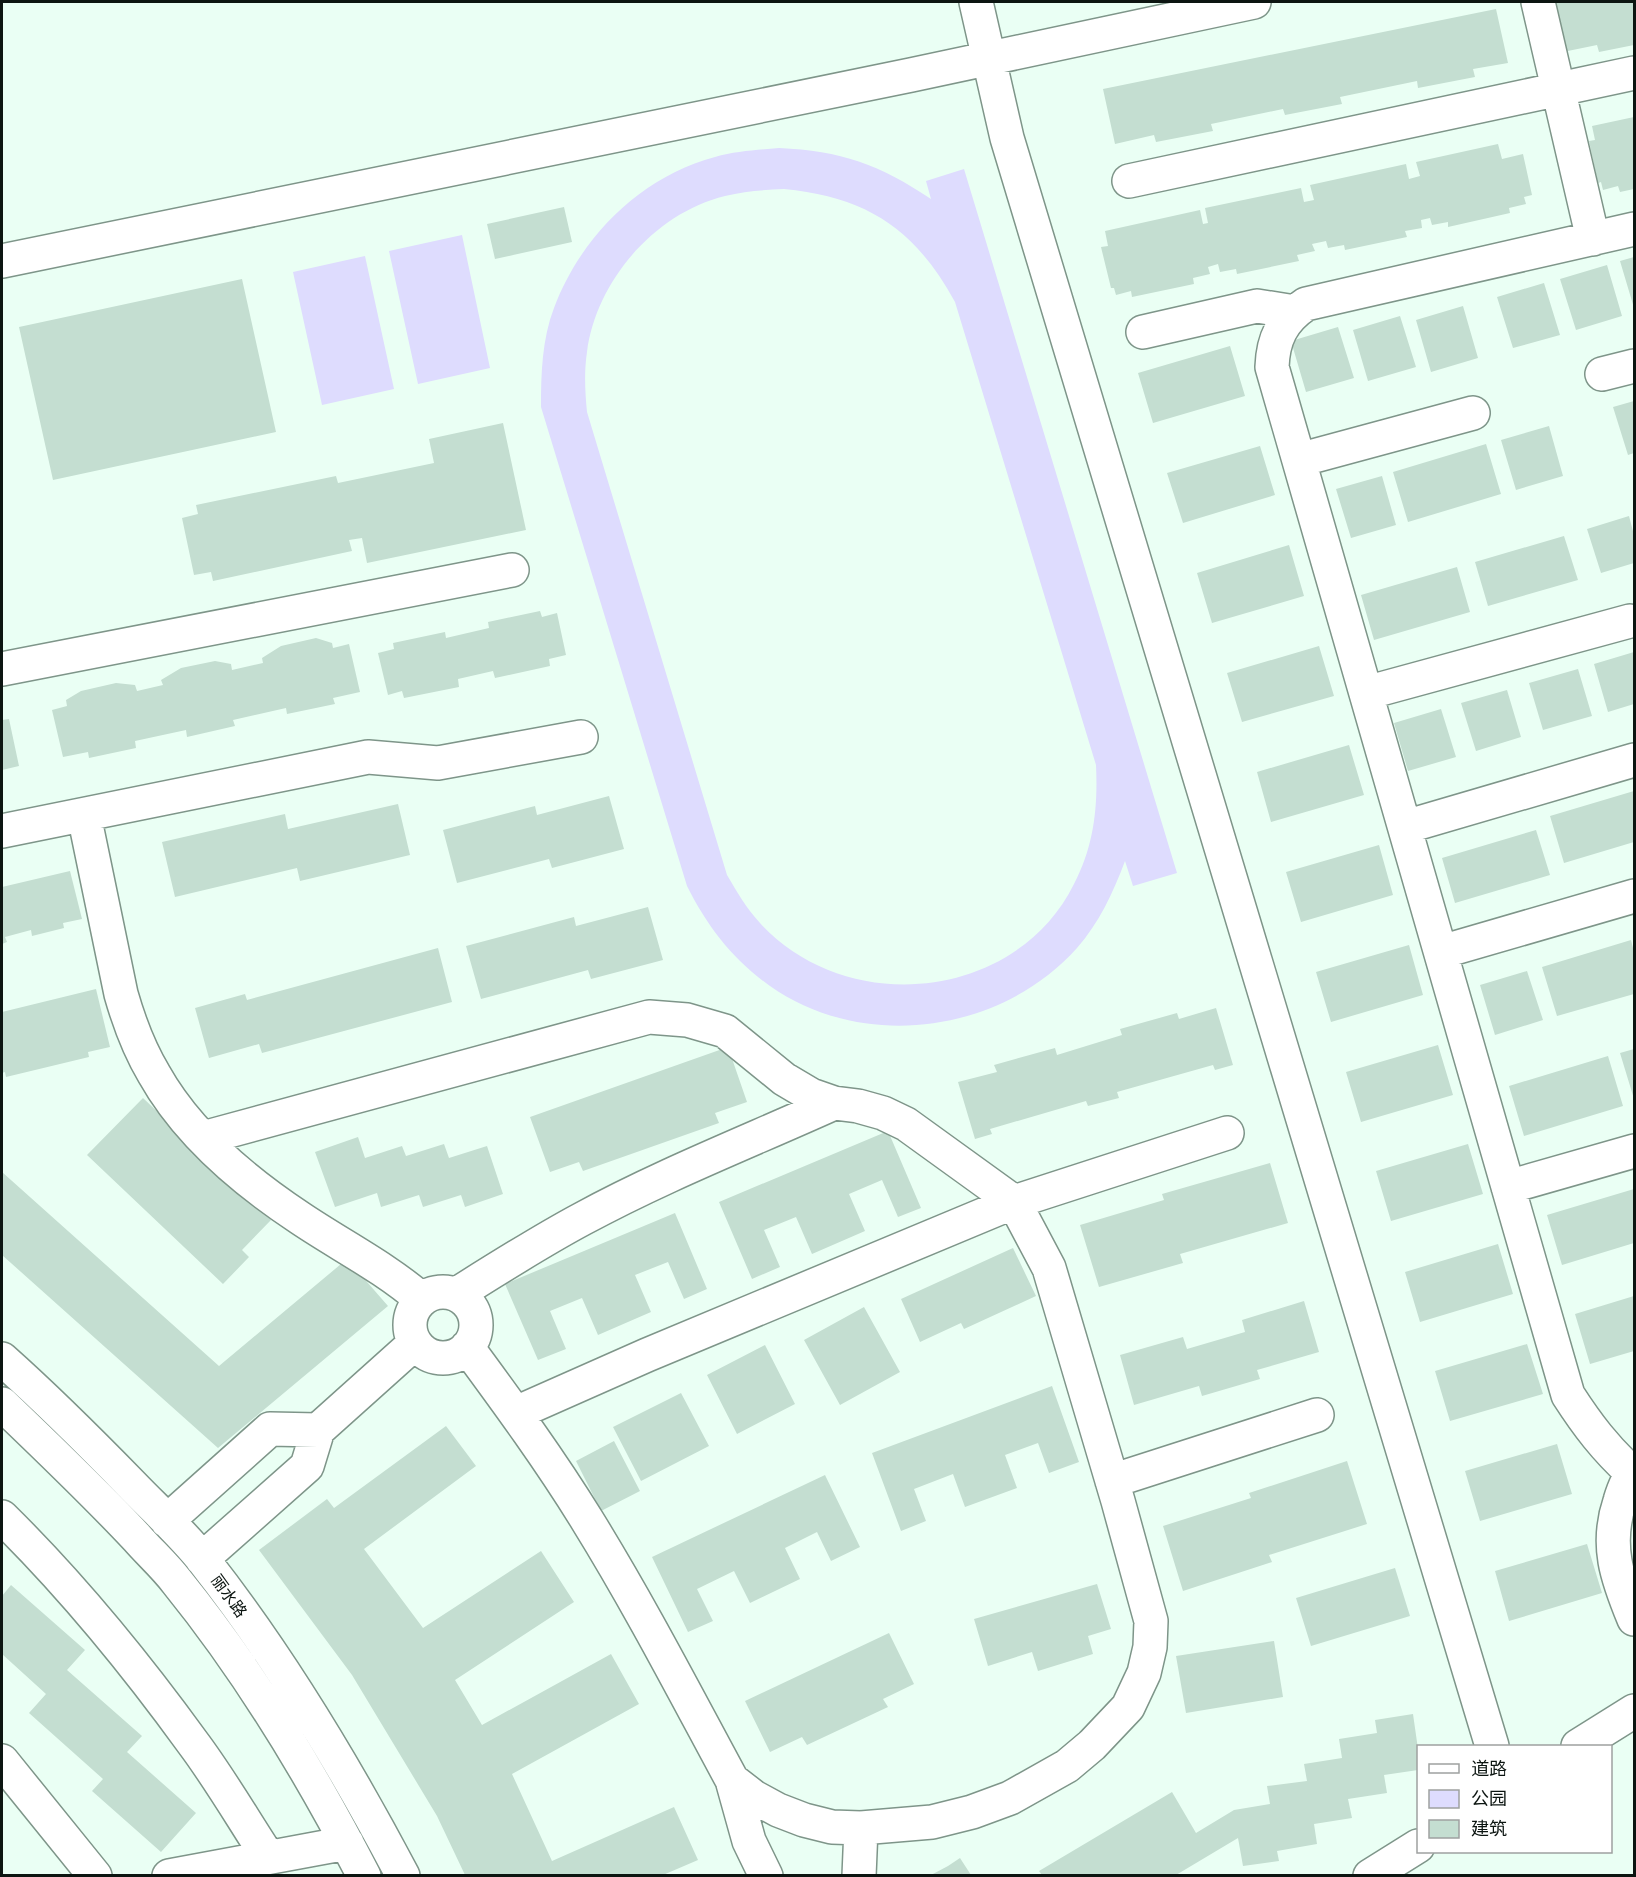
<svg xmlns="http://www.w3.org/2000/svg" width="1636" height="1877" font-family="'Work Sans','Noto Sans SC',sans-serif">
<rect width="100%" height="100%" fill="#eafff4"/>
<path fill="#dedcfe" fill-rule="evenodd" d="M779 148C841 151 879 164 931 199L926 181 964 169 1177 873 1133 886 1125 861C1113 893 1099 923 1077 948 1001 1033 864 1052 770 986 733 960 707 926 687 886L541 407C541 374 542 339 554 308 581 236 641 177 715 157 736 151 757 150 779 148ZM784 189C867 197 915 229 955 302L1096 765C1098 807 1094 846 1074 884 1016 1001 847 1018 760 923 747 909 737 892 727 875L587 412C585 392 584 372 587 352 596 281 655 213 725 196 745 191 764 190 784 189Z
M462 235 490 368 418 384 389 251Z
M365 256 394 389 322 405 293 272Z"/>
<path fill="#c4ded1" d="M1547 2H1634V45L1599 52 1597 45 1558 53Z
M1496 9 1508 63 1473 69 1475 77 1418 88 1417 81 1340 97 1342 104 1285 115 1283 109 1211 124 1213 131 1156 142 1154 135 1115 144 1103 89Z
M1634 117V189L1620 192 1618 186 1603 190 1601 182 1598 183 1589 141 1595 140 1592 126Z
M1498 144 1502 159 1523 154 1532 195 1524 197 1526 204 1509 208 1510 213 1448 227V222L1432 225 1430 218 1421 220 1422 228 1405 231 1407 237 1345 250 1344 245 1328 248 1326 241 1312 244 1315 251 1297 255 1299 261 1237 274 1236 269 1220 272 1218 264 1208 267 1210 274 1193 278 1194 284 1132 297 1131 291 1116 295 1114 288H1111L1101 247 1108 246 1105 231 1200 210 1203 224 1208 223 1205 208 1301 188 1304 202 1314 200 1310 185 1406 164 1409 179 1420 176 1416 162Z
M564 207 572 242 495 259 487 224Z
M1634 257V308L1620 261Z
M1607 265 1622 316 1576 330 1560 279Z
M242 279 276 432 53 480 19 327Z
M1544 283 1560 335 1513 348 1497 297Z
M1463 306 1478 358 1431 372 1416 320Z
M1400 316 1416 367 1368 381 1353 330Z
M1338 327 1354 378 1306 392 1291 341Z
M1230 346 1245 396 1153 423 1138 373Z
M1634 401V453L1628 455 1613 407Z
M503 423 526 530 367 563 362 538 349 540 352 551 213 581 211 572 194 575 182 518 198 514 196 505 336 476 338 483 434 463 429 439Z
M1549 426 1563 476 1516 490 1501 440Z
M1486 444 1501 494 1408 522 1393 472Z
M1260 446 1275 495 1183 523 1167 473Z
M1382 476 1396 525 1351 538 1336 489Z
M1629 516 1634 535V563L1601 573 1587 529Z
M1564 536 1578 580 1488 606 1475 562Z
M1289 545 1304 596 1212 623 1197 573Z
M1457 567 1470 612 1374 640 1361 595Z
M540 611 542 617 557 613 566 655 549 659 550 666 495 678 493 671 458 679 459 687 404 698 402 691 388 695 378 653 394 649 393 643 445 632 446 638 489 628 488 622Z
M316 638 332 643 333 648 349 644 360 692 333 698 335 704 287 714 286 708 233 720 235 726 187 737 186 730 135 741 136 748 89 758 88 752 63 757 52 710 67 706 66 700 81 691 116 683 135 685 137 691 163 685 161 680 181 668 215 661 231 664 232 670 263 663 262 658 281 646Z
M1319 646 1334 696 1242 722 1227 673Z
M1634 652V704L1608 712 1594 664Z
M1578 669 1592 716 1543 730 1529 683Z
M1507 690 1521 737 1476 751 1461 703Z
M1441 709 1456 757 1408 771 1394 723Z
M9 719 19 766 2 770V720Z
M1349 745 1364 795 1271 822 1257 772Z
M1634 791V842L1564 863 1550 816Z
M609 796 624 849 552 868 549 859 457 883 443 830 535 806 537 815Z
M398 804 410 855 300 881 297 868 175 897 162 842 285 814 288 829Z
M1536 830 1550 875 1455 903 1442 858Z
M1379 845 1393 895 1301 922 1286 872Z
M70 871 82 919 63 923 64 928 32 936 31 930 5 937 7 942 2 944V887Z
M648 907 663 960 591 979 588 970 481 999 466 946 574 917 576 926Z
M1631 940 1634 952V994L1557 1016 1542 967Z
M1409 945 1423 995 1331 1022 1316 972Z
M438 948 452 1002 262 1053 259 1044 209 1058 195 1008 245 994 247 1000Z
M1527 971 1543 1020 1495 1035 1480 985Z
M96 989 110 1047 88 1052 89 1057 6 1077 5 1072 2 1073V1012Z
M1216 1008 1233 1065 1215 1070 1213 1065 1117 1092 1119 1098 1088 1106 1086 1101 990 1129 992 1134 975 1139 958 1082 997 1072 994 1065 1055 1048 1057 1055 1122 1035 1120 1029 1177 1013 1179 1019Z
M1438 1045 1453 1095 1361 1122 1346 1072Z
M728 1047 747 1102 715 1113 719 1123 583 1171 579 1162 550 1172 530 1117Z
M1634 1049V1099L1620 1053Z
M1608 1056 1623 1106 1524 1136 1509 1086Z
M143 1098 271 1220 242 1250 249 1257 223 1284 87 1155Z
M888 1131 921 1208 898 1217 882 1180 849 1194 865 1231 812 1254 796 1217 764 1230 780 1267 752 1279 719 1202Z
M358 1137 365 1158 402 1146 406 1156 444 1144 449 1158 487 1146 503 1194 465 1207 461 1195 423 1207 419 1195 381 1207 377 1193 335 1207 315 1152Z
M1468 1144 1483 1194 1391 1221 1376 1171Z
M1270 1163 1288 1223 1180 1254 1183 1263 1099 1287 1080 1225 1164 1200 1162 1194Z
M2 1172 219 1366 347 1259 388 1306 218 1448 2 1255Z
M1634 1189V1243L1562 1265 1547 1215Z
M675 1213 707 1289 684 1299 668 1262 635 1275 651 1312 598 1335 582 1298 550 1311 566 1349 538 1360 505 1284Z
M1498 1244 1513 1294 1420 1322 1405 1272Z
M1013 1248 1036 1296 964 1329 961 1323 920 1342 901 1299Z
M1634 1296V1351L1590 1364 1575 1314Z
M1304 1301 1319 1352 1257 1370 1260 1379 1202 1396 1199 1386 1134 1405 1120 1355 1183 1337 1187 1349 1245 1332 1242 1320Z
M864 1307 900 1372 840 1405 804 1340Z
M1527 1344 1543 1394 1450 1421 1435 1371Z
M765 1345 795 1404 737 1434 707 1375Z
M1052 1386 1079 1462 1049 1473 1038 1443 1005 1455 1017 1488 965 1507 953 1474 914 1489 926 1521 901 1531 872 1453Z
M681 1393 709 1446 641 1481 613 1427Z
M446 1426 476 1466 364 1549 423 1628 541 1551 574 1602 455 1680 482 1725 611 1654 639 1704 512 1774 552 1861 674 1807 698 1860 663 1875H465L437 1816 352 1675 259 1550 327 1499 334 1508Z
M614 1441 640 1491 601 1511 576 1461Z
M1557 1444 1572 1494 1480 1521 1465 1471Z
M1347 1461 1367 1524 1269 1555 1272 1562 1183 1591 1163 1526 1251 1498 1249 1493Z
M825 1475 860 1547 831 1561 817 1532 785 1548 800 1579 750 1603 734 1571 697 1589 713 1621 688 1632 652 1557Z
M1587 1544 1602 1593 1509 1621 1495 1571Z
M1395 1568 1410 1616 1311 1646 1296 1598Z
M1097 1584 1111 1629 1088 1636 1093 1654 1038 1671 1032 1652 988 1666 974 1619Z
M11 1585 85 1650 67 1670 142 1736 127 1752 196 1813 161 1852 92 1791 103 1779 29 1713 46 1694 2 1654V1596Z
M889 1633 914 1684 883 1699 888 1707 807 1745 802 1737 770 1752 745 1701Z
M1274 1641 1283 1697 1186 1713 1176 1656Z
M1413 1714 1418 1749V1770L1384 1775 1387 1793 1348 1799 1352 1818 1314 1824 1317 1844 1277 1851 1279 1861 1243 1866 1238 1838 1176 1875H1042L1039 1871 1172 1792 1196 1833 1234 1810 1270 1804 1267 1786 1307 1781 1304 1764 1342 1758 1339 1739 1377 1733 1375 1720Z
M960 1858 971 1875H931L948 1866Z"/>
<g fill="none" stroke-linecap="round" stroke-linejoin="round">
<defs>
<path id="minor" d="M976 2 1007 138 1492 1746
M1538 2 1593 239
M1129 181 1634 73
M2 261 911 75 1254 2
M1143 332 1257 306 1295 312
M1602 374 1634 366
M1299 460 1473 413
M2 669 512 570
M1366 693 1630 621
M84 815 121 994C129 1022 139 1049 154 1074 187 1133 244 1181 300 1218 340 1245 384 1267 421 1299
M1405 827 1634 760
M2 831 368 757 438 763 581 737
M1441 952 1634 896
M203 1138 649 1017 687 1020 725 1031 784 1079 811 1095 834 1103 858 1106 883 1113 906 1124 1014 1202 1049 1268 1118 1501 1151 1621 1150 1647 1144 1673 1128 1707 1092 1745 1067 1766 1010 1798 972 1812 932 1822 861 1828 832 1827 804 1820 778 1810 754 1797 732 1780C685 1693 639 1604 587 1520 550 1460 509 1404 467 1347
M1508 1187 1634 1151
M410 1325a33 33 0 1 1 66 0a33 33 0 1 1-66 0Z
M457 1294C498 1268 539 1242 582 1219 663 1175 750 1141 834 1103
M2 1359C47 1399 90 1442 132 1485 156 1510 183 1534 204 1561 281 1659 345 1766 403 1876
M2 1404C48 1448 94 1492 137 1538 150 1553 165 1566 177 1582 250 1672 311 1773 364 1876
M516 1413 647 1355 1014 1202 1227 1133
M1634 1472C1627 1479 1623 1491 1620 1501 1605 1545 1617 1578 1634 1619
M1632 1473C1605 1448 1588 1426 1568 1395L1272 367C1273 339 1282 320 1306 304L1634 229
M1112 1481 1317 1415
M2 1517C72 1586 135 1663 193 1743 220 1779 243 1819 268 1857
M167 1521 270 1429 318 1430
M202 1559 307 1466 318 1430 415 1343
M1578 1746 1634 1711
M2 1761 95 1876
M732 1780 749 1841 766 1876
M169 1876 347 1843
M859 1876 861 1828
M1370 1876 1418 1846"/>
</defs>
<use href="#minor" stroke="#7e9589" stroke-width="36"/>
<use href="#minor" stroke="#fff" stroke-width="33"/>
</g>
<g text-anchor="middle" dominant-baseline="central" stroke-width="6" stroke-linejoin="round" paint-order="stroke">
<g font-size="16" fill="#0c1511" stroke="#fff">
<text transform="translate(229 1596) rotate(54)">丽水路</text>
</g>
</g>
<rect width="1636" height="1877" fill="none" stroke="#0c1511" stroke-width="6"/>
<rect x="1417" y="1745" width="195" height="108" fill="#ffffff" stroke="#9ea1a0" stroke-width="1.5"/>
<rect x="1429" y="1764" width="30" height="9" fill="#ffffff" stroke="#9ea1a0" stroke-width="1.5"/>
<text x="1471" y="1775" font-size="18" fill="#0c1511">道路</text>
<rect x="1429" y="1790" width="30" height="18" fill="#dedcfe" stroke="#9ea1a0" stroke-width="1.5"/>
<text x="1471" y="1805" font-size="18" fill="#0c1511">公园</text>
<rect x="1429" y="1820" width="30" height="18" fill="#c4ded1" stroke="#9ea1a0" stroke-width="1.5"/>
<text x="1471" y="1835" font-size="18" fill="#0c1511">建筑</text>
</svg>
